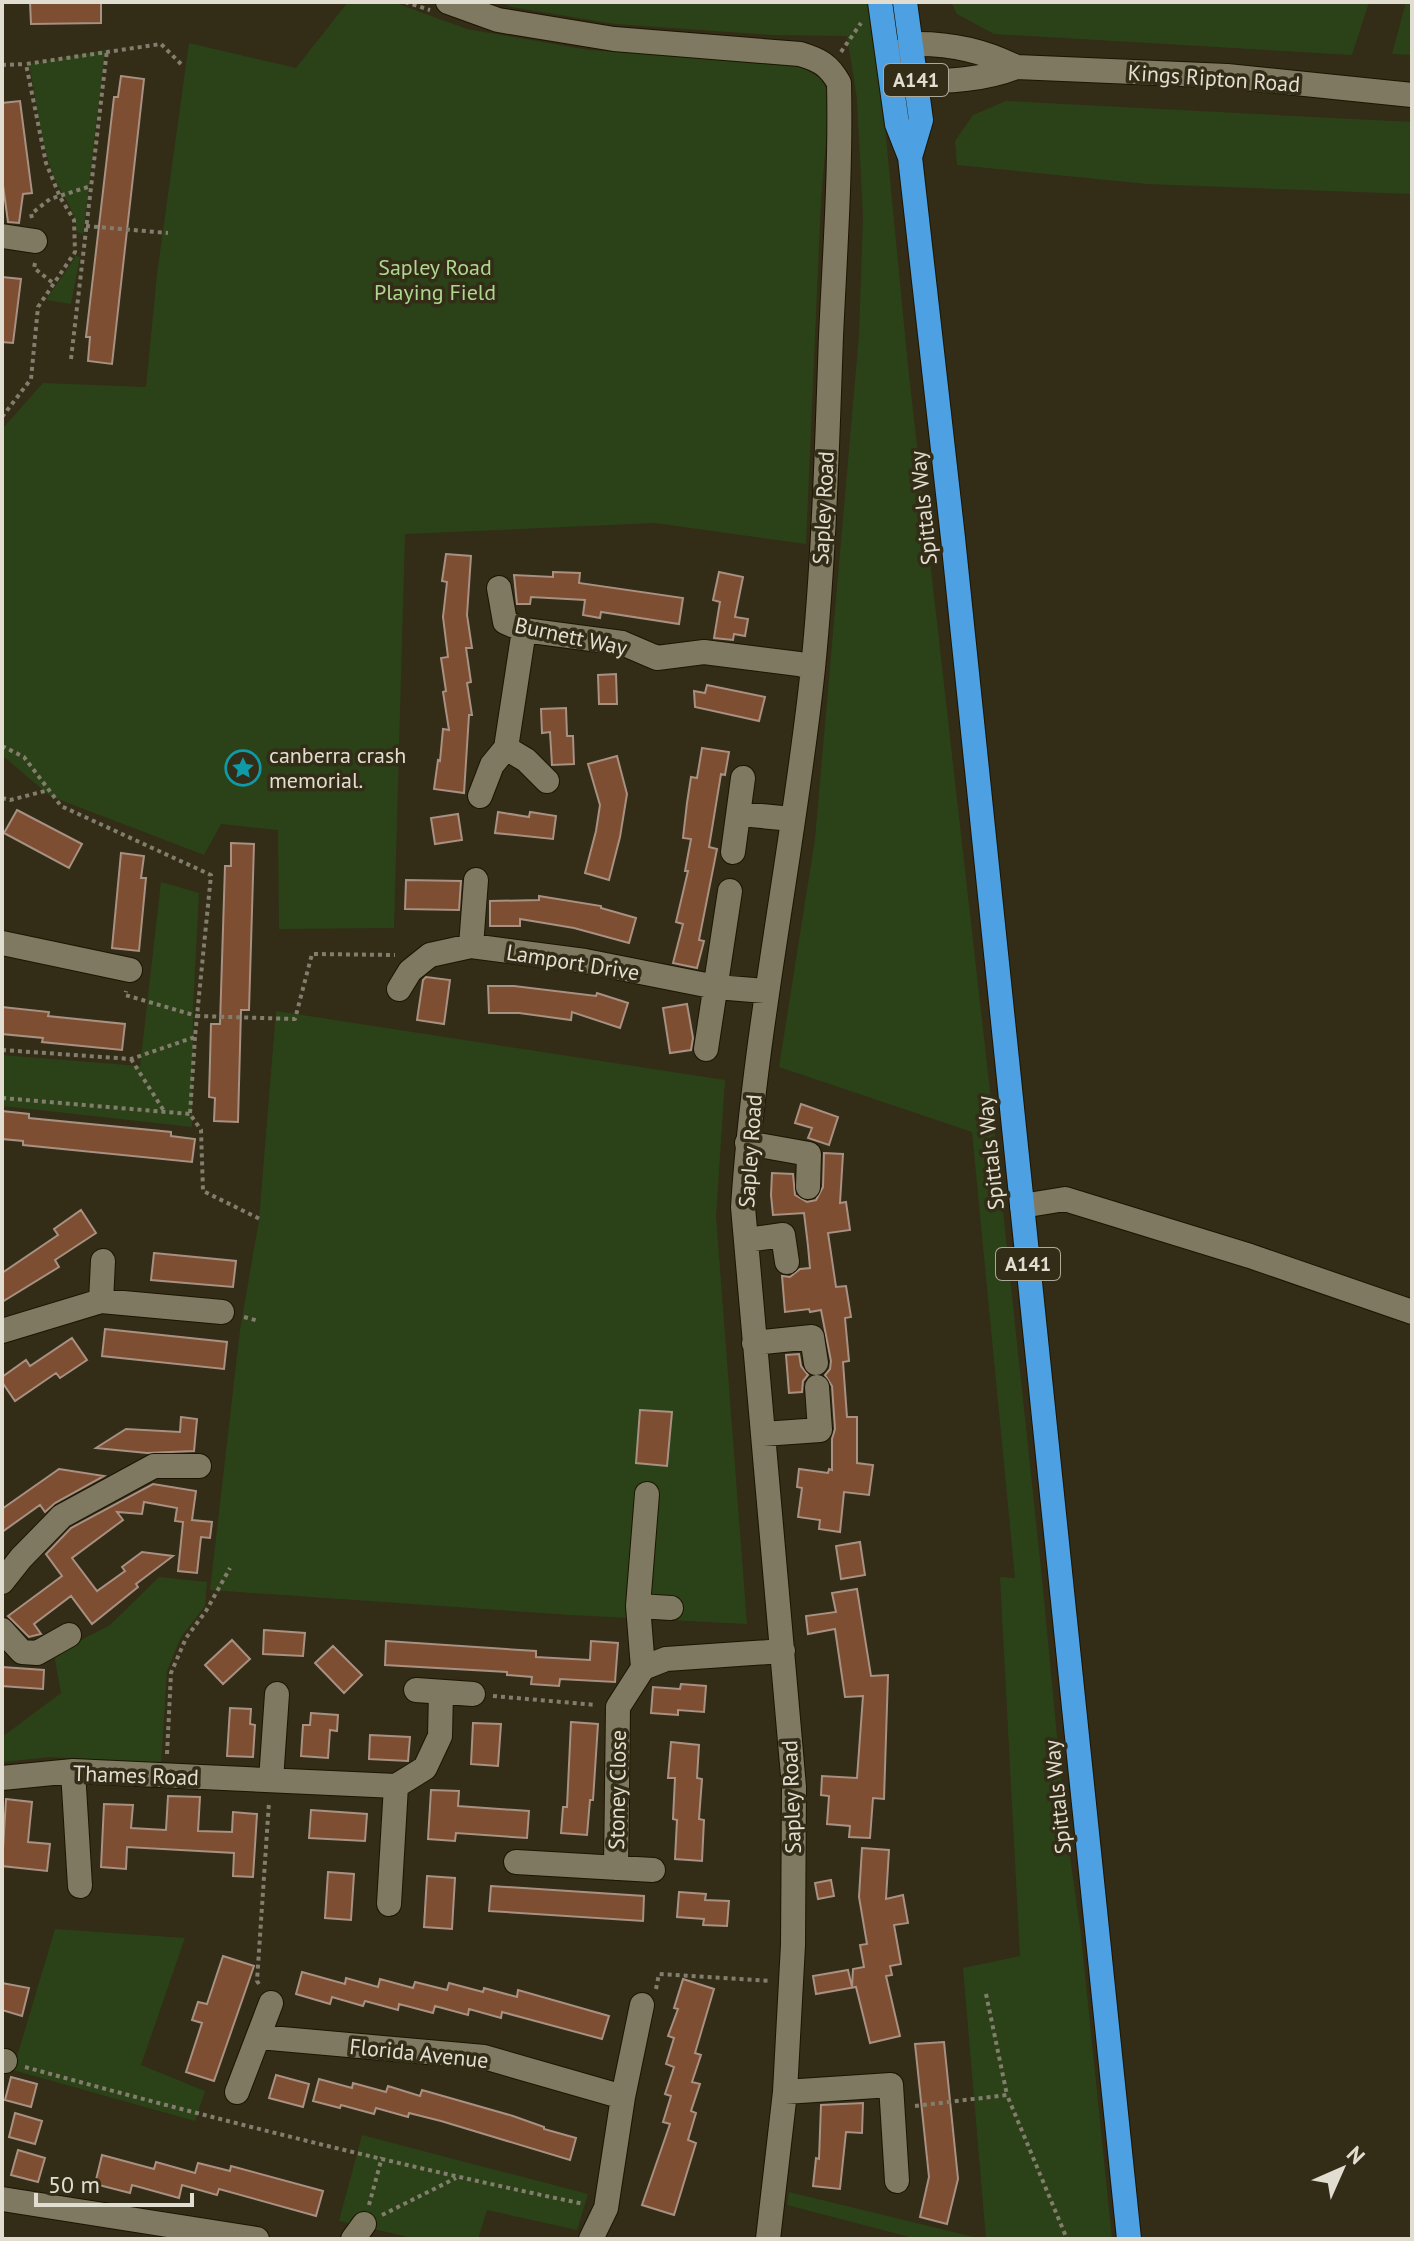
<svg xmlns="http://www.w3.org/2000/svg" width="1414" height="2241" font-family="'PT Sans',sans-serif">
<rect width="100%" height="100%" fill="#332c17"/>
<path fill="#2b4218" d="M348 2H393L467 29 589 50 796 63 821 79 830 95 821 200 806 544 655 523 405 534 394 928 279 929 278 830 221 824 204 855 50 796 2 755V429L43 383 146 387 157 274 189 43 296 68Z
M498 2H873L908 366 994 1126 1042 1578 1065 1821 1081 1935 1112 2239H986L963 1968 1020 1956 1000 1577 1015 1578 972 1132 779 1067 815 839 859 335 863 217 857 99 847 36 772 35 615 24 512 7Z
M951 2H1369L1352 55 994 34 957 14Z
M1406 2H1412V55L1392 54Z
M105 50 83 234 77 232C77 210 58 191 51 169 40 136 36 98 29 64Z
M1006 101 1412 122V194L1147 184 957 165 955 141 973 115Z
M76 256 80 257 71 304 46 300Z
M161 882 199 893 193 1009 192 1127 2 1106V1055L140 1066Z
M276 1011 725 1080 716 1216 747 1624 571 1615 210 1590 240 1330 259 1220Z
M159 1577 207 1582 205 1606 181 1637 167 1671 161 1765 51 1757 2 1762V1737L61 1693 54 1654 110 1625Z
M55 1929 185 1938 141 2065 205 2091 195 2121 13 2070Z
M362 2135 588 2194 577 2230 487 2210 478 2239H417L339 2221Z
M789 2192 982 2239H917L787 2205Z"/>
<path fill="#7d4e31" stroke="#a89082" stroke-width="2" d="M30 2H101V23L31 24Z
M121 76 144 79 112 364 88 361 90 337H86L114 97H118Z
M20 101 32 193 23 194 19 223 8 222 2 178V103Z
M2 277 21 279 13 343 2 342Z
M446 554 471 556 467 615 472 648H466L471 682 467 683 472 715H469L464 793 434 789 438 760 440 761 443 729 449 730 443 692 446 691 441 658 448 657 443 617 447 582 442 581Z
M553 572 580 573 579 583 683 598 679 624 601 612 600 618 583 615 585 600 531 597 530 604H517L514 575 553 577Z
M719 572 743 577 735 617 748 619 745 636 734 634 733 640 714 638 720 602 713 600Z
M616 674 617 704H599L598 675Z
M707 685 765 697 759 721 695 707 694 691 705 693Z
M566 708 567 736H573L574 764 552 765 550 732 542 733 541 709Z
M702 748 729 752 725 775 721 774 709 847 717 849 699 940 704 941 697 968 673 963 683 924 676 922 688 871H685L691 839 683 838 687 803 691 777 697 778Z
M617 756 627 794 620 837 609 880 585 873 596 831 600 805 588 764Z
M17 810 82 844 69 868 4 833Z
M498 812 529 817 530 812 556 816 553 839 495 833Z
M458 814 462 840 435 844 431 818Z
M231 843 254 844 249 1010H241L238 1122 214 1121 215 1098 209 1097 211 1024H220L225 866H231Z
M121 853 144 856 141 878H146L139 951 112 948Z
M406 880 461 881 459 910 405 909Z
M539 896 601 906V908L636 918 629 943 574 928 520 919V926H490V901L539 900Z
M426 977 450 980 444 1024 417 1020 423 980Z
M488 986H514L596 996 597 993 628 1003 620 1028 572 1012 571 1020 519 1013H489Z
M687 1004 693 1038 691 1050 670 1053 663 1008Z
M2 1007 49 1012 48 1016 125 1024 122 1050 42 1042 43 1038 2 1034Z
M801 1104 838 1117 829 1145 808 1138 812 1128 795 1123Z
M2 1111 29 1114V1118L171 1132V1136L195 1139 192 1162 23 1145V1141L2 1139Z
M824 1153 843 1154 840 1203 846 1202 850 1230 828 1233 836 1287 846 1286 851 1317 845 1318 849 1361 843 1362 847 1417H857V1463L873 1465 869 1495 844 1492 840 1532 819 1529 820 1520 798 1517 802 1488 797 1487 799 1469 828 1473 829 1469 832 1470V1439L835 1429 832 1386 825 1375 830 1369 831 1361 821 1310 810 1312 809 1309 785 1312 782 1276 790 1277 800 1269 810 1268 808 1246 804 1213 773 1215 771 1195 772 1173 793 1174 795 1195 807 1202 816 1200 823 1187Z
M81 1210 96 1233 55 1260 59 1267 2 1302V1273L58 1235 54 1229Z
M154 1253 236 1261 233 1287 151 1280Z
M105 1329 227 1342 224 1369 102 1356Z
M72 1338 87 1360 60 1378 56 1373 15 1401 2 1382V1377L26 1360 30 1366Z
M799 1354 801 1366 808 1375 803 1381 802 1392 789 1393 786 1355Z
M640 1410 672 1412 667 1466 636 1463Z
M181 1417 197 1419 194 1451 147 1453 96 1448 126 1429 180 1432Z
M59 1469 104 1476 55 1503 45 1512 40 1505 2 1532V1509Z
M153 1484 196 1491 192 1520 212 1522 210 1538 201 1537 197 1573 178 1571 183 1522 175 1521 177 1508 144 1502 142 1514 117 1512 123 1520 72 1558 97 1591 125 1571 122 1567 142 1552 173 1556 136 1584 138 1587 92 1624 71 1596 34 1624 41 1634 29 1637 8 1616 62 1576 46 1554 71 1528Z
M860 1542 865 1575 841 1579 836 1546Z
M857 1589 871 1676 888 1675 884 1799 873 1798 870 1838 849 1837 850 1826 827 1824 829 1796 821 1795 822 1776 857 1778 863 1696 845 1697 835 1629 808 1634 806 1616 836 1612 832 1593Z
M264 1630 305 1633 303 1656 263 1654Z
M232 1640 250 1659 223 1684 205 1665Z
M386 1641 536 1651V1657L590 1660 591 1641 618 1643 615 1682 560 1679 559 1686 531 1684 532 1677 507 1675V1672L385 1665Z
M333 1646 362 1675 344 1693 315 1663Z
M2 1667 44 1670 43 1689 2 1686Z
M681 1684 706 1686 704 1712 678 1710V1715L651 1713 653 1687 680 1689Z
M230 1708 251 1709 250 1724 255 1725 253 1757 227 1756Z
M311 1713 338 1715 337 1731 330 1730 328 1758 301 1756 303 1725H310Z
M571 1722 598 1724 593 1800H590L587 1835 561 1833 563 1807H567Z
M473 1723 501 1724 498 1766 471 1764Z
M370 1735 410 1737 408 1761 369 1759Z
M671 1742 699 1745 697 1778 702 1779 699 1819 704 1820 702 1861 675 1859 677 1820 673 1819 675 1778H668Z
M431 1790 459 1791 458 1806 529 1811 527 1838 456 1833 455 1841 428 1839Z
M168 1796 200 1797 198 1831 232 1832 233 1812 257 1814 253 1877 233 1876 234 1853 127 1847 126 1869 101 1867 104 1804 133 1805 131 1828 166 1830Z
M6 1799 32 1802 28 1842 50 1844 47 1871 2 1866Z
M311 1810 367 1814 365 1841 309 1838Z
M862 1848 889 1850 886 1899 903 1895 908 1923 894 1925 901 1964 890 1966 892 1975 886 1976 900 2036 870 2043 856 1987 816 1994 813 1976 848 1970 852 1987 853 1969 864 1967 860 1945 867 1944 859 1897Z
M328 1872 354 1874 351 1920 325 1918Z
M427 1876 455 1878 452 1929 424 1927Z
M831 1880 834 1896 818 1899 815 1883Z
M491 1886 644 1896 643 1921 489 1911Z
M679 1892 706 1894 705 1900 729 1901 727 1926 703 1925 704 1919 677 1917Z
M223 1956 254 1966 214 2081 186 2072 202 2023 192 2020 198 2002 207 2004Z
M302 1972 345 1984 346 1978 378 1987 380 1979 413 1988 415 1982 447 1990 449 1983 483 1992 484 1988 517 1997 518 1990 609 2016 602 2039 502 2012 501 2018 469 2009 468 2015 435 2006 433 2013 399 2004 398 2010 365 2001 363 2006 332 1997 330 2004 296 1994Z
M683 1979 714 1989 695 2053 701 2055 692 2082 700 2084 691 2111 696 2113 688 2140 696 2143 674 2215 642 2205 670 2124 663 2122 671 2096 665 2094 674 2067 666 2064 674 2038 668 2036 678 2009 674 2008Z
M2 1983 29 1988 22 2016 2 2010Z
M944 2042 958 2179 947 2224 920 2217 929 2177 915 2044Z
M276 2075 309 2084 303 2107 269 2098Z
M11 2077 37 2084 31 2107 5 2100Z
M319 2079 352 2088 353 2083 386 2092 388 2086 420 2096 422 2090 513 2116 544 2127V2129L576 2138 570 2160 441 2121 409 2113 408 2117 376 2108 374 2114 341 2105 340 2108 313 2101Z
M863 2103 862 2133 846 2132 840 2189 813 2186 816 2158 819 2159 821 2105Z
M15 2113 42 2121 35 2144 9 2137Z
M18 2150 45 2158 38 2182 11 2175Z
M102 2155 154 2169 156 2162 195 2173 198 2163 230 2171 231 2166 323 2191 316 2216 219 2189 217 2195 182 2185 179 2198 132 2185 130 2193 95 2184Z"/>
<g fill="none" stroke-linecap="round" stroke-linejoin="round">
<defs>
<path id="minor" d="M448 2 498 20 614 39 800 54C820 60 829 65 839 83 841 168 835 252 831 336 827 447 824 558 813 668 794 848 755 1026 743 1207L794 1787 793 1945 785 2092 768 2239
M1016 67C983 50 948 43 911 44L889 63C898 68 908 76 917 78 942 85 992 77 1016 67L1227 76 1412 95
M2 236 35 241
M499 588 505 622 524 630 622 643 657 658 704 652 799 664 813 668
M506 748 524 630
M480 796 492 765 506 748 526 760 547 781
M740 814 792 819
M733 852 743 778
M2 943 130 970
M471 946 476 880
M399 989 410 971 430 955 471 946 585 961 716 987 766 991
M706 1049 730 891
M747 1143 809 1154 808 1187
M1022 1206 1065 1199 1250 1256 1412 1312
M746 1240 783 1235 787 1262
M101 1301 103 1261
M2 1331 101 1301 222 1312
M754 1343 812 1337 816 1363
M763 1434 820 1430 817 1387
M2 1582 21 1558 62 1516 154 1466H199
M638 1606 671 1608
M2 1630 22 1652 37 1653 69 1635
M643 1668 638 1606 647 1494
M416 1690 473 1694
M73 1771 80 1886
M2 1778 73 1771 396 1786 425 1768 440 1736 441 1692
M271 1780 277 1694
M516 1862 653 1870
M616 1868 618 1707 643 1668 666 1659 783 1651
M389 1904 396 1786
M259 2037 484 2057 623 2097
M2 2061H5
M237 2092 271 2003
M785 2092 891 2085 897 2181
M2 2199 257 2239
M353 2239 364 2224
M591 2239 606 2208 623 2097 642 2005"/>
<path id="highway" d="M880 2 897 124 910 157 953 538 1129 2239
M905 2 921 120 910 157"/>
</defs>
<use href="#minor" stroke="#1b1502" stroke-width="26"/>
<use href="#highway" stroke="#1b1502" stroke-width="26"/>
<path stroke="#827d6c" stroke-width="4" stroke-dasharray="4 4" stroke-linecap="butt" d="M405 2 430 10
M841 52 861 23
M2 65 26 64
M32 218 31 214 50 199 91 186
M86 226 168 233
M35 263 34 268 53 283
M71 359 107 50
M2 417 31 379 38 307 75 252 74 220 60 197 46 163 26 64 161 44 181 64
M2 746 24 757 61 806 211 875 197 1016 295 1019 312 954 395 955
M2 798 10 800 49 790
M195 1037 190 1114 201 1130 203 1191 260 1219
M2 1050 131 1059 195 1037 197 1016 125 995 126 991
M131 1059 164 1111
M2 1098 190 1114
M244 1317 259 1321
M493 1696 596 1705
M167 1754 171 1673 186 1638 206 1611 230 1568
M259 1984 257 1981 269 1802
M656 1989 659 1974 771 1981
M986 1994 1007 2095
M25 2067C210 2118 396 2165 584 2204
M915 2106 1007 2095 1067 2239
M369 2205 382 2157
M382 2215 456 2178"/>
<use href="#minor" stroke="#807961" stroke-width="24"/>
<use href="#highway" stroke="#4da1e3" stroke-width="24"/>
</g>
<defs>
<symbol id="sight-ring" viewBox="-11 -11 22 22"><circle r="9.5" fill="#332c17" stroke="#0f9aa8" stroke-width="1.5"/><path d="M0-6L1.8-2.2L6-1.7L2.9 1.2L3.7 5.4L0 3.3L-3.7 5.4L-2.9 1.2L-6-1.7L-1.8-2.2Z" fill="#0f9aa8"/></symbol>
</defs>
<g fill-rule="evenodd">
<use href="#sight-ring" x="223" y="748" width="40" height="40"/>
</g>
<g text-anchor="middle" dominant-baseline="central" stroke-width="7" stroke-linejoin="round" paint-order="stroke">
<g fill="#332c17" stroke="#ada999" stroke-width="2">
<rect x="884" y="64" width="64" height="32" rx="6"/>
<rect x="996" y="1248" width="64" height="32" rx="6"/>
</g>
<g font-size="20" font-weight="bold" fill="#e1ded1">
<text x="916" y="80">A141</text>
<text x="1028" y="1264">A141</text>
</g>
<g font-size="22" fill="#e1ded1" stroke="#332c17">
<text transform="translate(1214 78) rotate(4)">Kings Ripton Road</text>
<text transform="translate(823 508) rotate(-87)">Sapley Road</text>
<text transform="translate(923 508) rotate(-96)">Spittals Way</text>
<text transform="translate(571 636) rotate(12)">Burnett Way</text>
<text transform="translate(573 962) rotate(9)">Lamport Drive</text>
<text transform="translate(750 1151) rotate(-86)">Sapley Road</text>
<text transform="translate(990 1153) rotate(-96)">Spittals Way</text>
<text transform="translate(136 1775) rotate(2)">Thames Road</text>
<text transform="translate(617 1790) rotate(-89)">Stoney Close</text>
<text transform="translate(791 1797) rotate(-92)">Sapley Road</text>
<text transform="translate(1057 1797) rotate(-96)">Spittals Way</text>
<text transform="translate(419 2053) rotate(6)">Florida Avenue</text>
</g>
<g font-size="22" fill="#aed78f" stroke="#332c17">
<text x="435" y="267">Sapley Road<tspan x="435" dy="25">Playing Field</tspan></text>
</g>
<g font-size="22" fill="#e1ded1" stroke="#332c17" text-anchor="start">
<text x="269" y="755">canberra crash<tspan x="269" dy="25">memorial.</tspan></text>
</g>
</g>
<rect width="1414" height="2241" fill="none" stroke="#e1ded1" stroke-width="8"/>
<g transform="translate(1342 2169) rotate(45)" stroke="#332c17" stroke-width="6" paint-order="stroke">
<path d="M0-6L14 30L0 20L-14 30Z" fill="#e1ded1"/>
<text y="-12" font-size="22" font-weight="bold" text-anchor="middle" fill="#e1ded1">N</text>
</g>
<path d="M36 2193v12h156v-12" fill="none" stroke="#e1ded1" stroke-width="4"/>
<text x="48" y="2193" font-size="24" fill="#e1ded1" stroke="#332c17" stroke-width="6" paint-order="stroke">50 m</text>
</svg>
